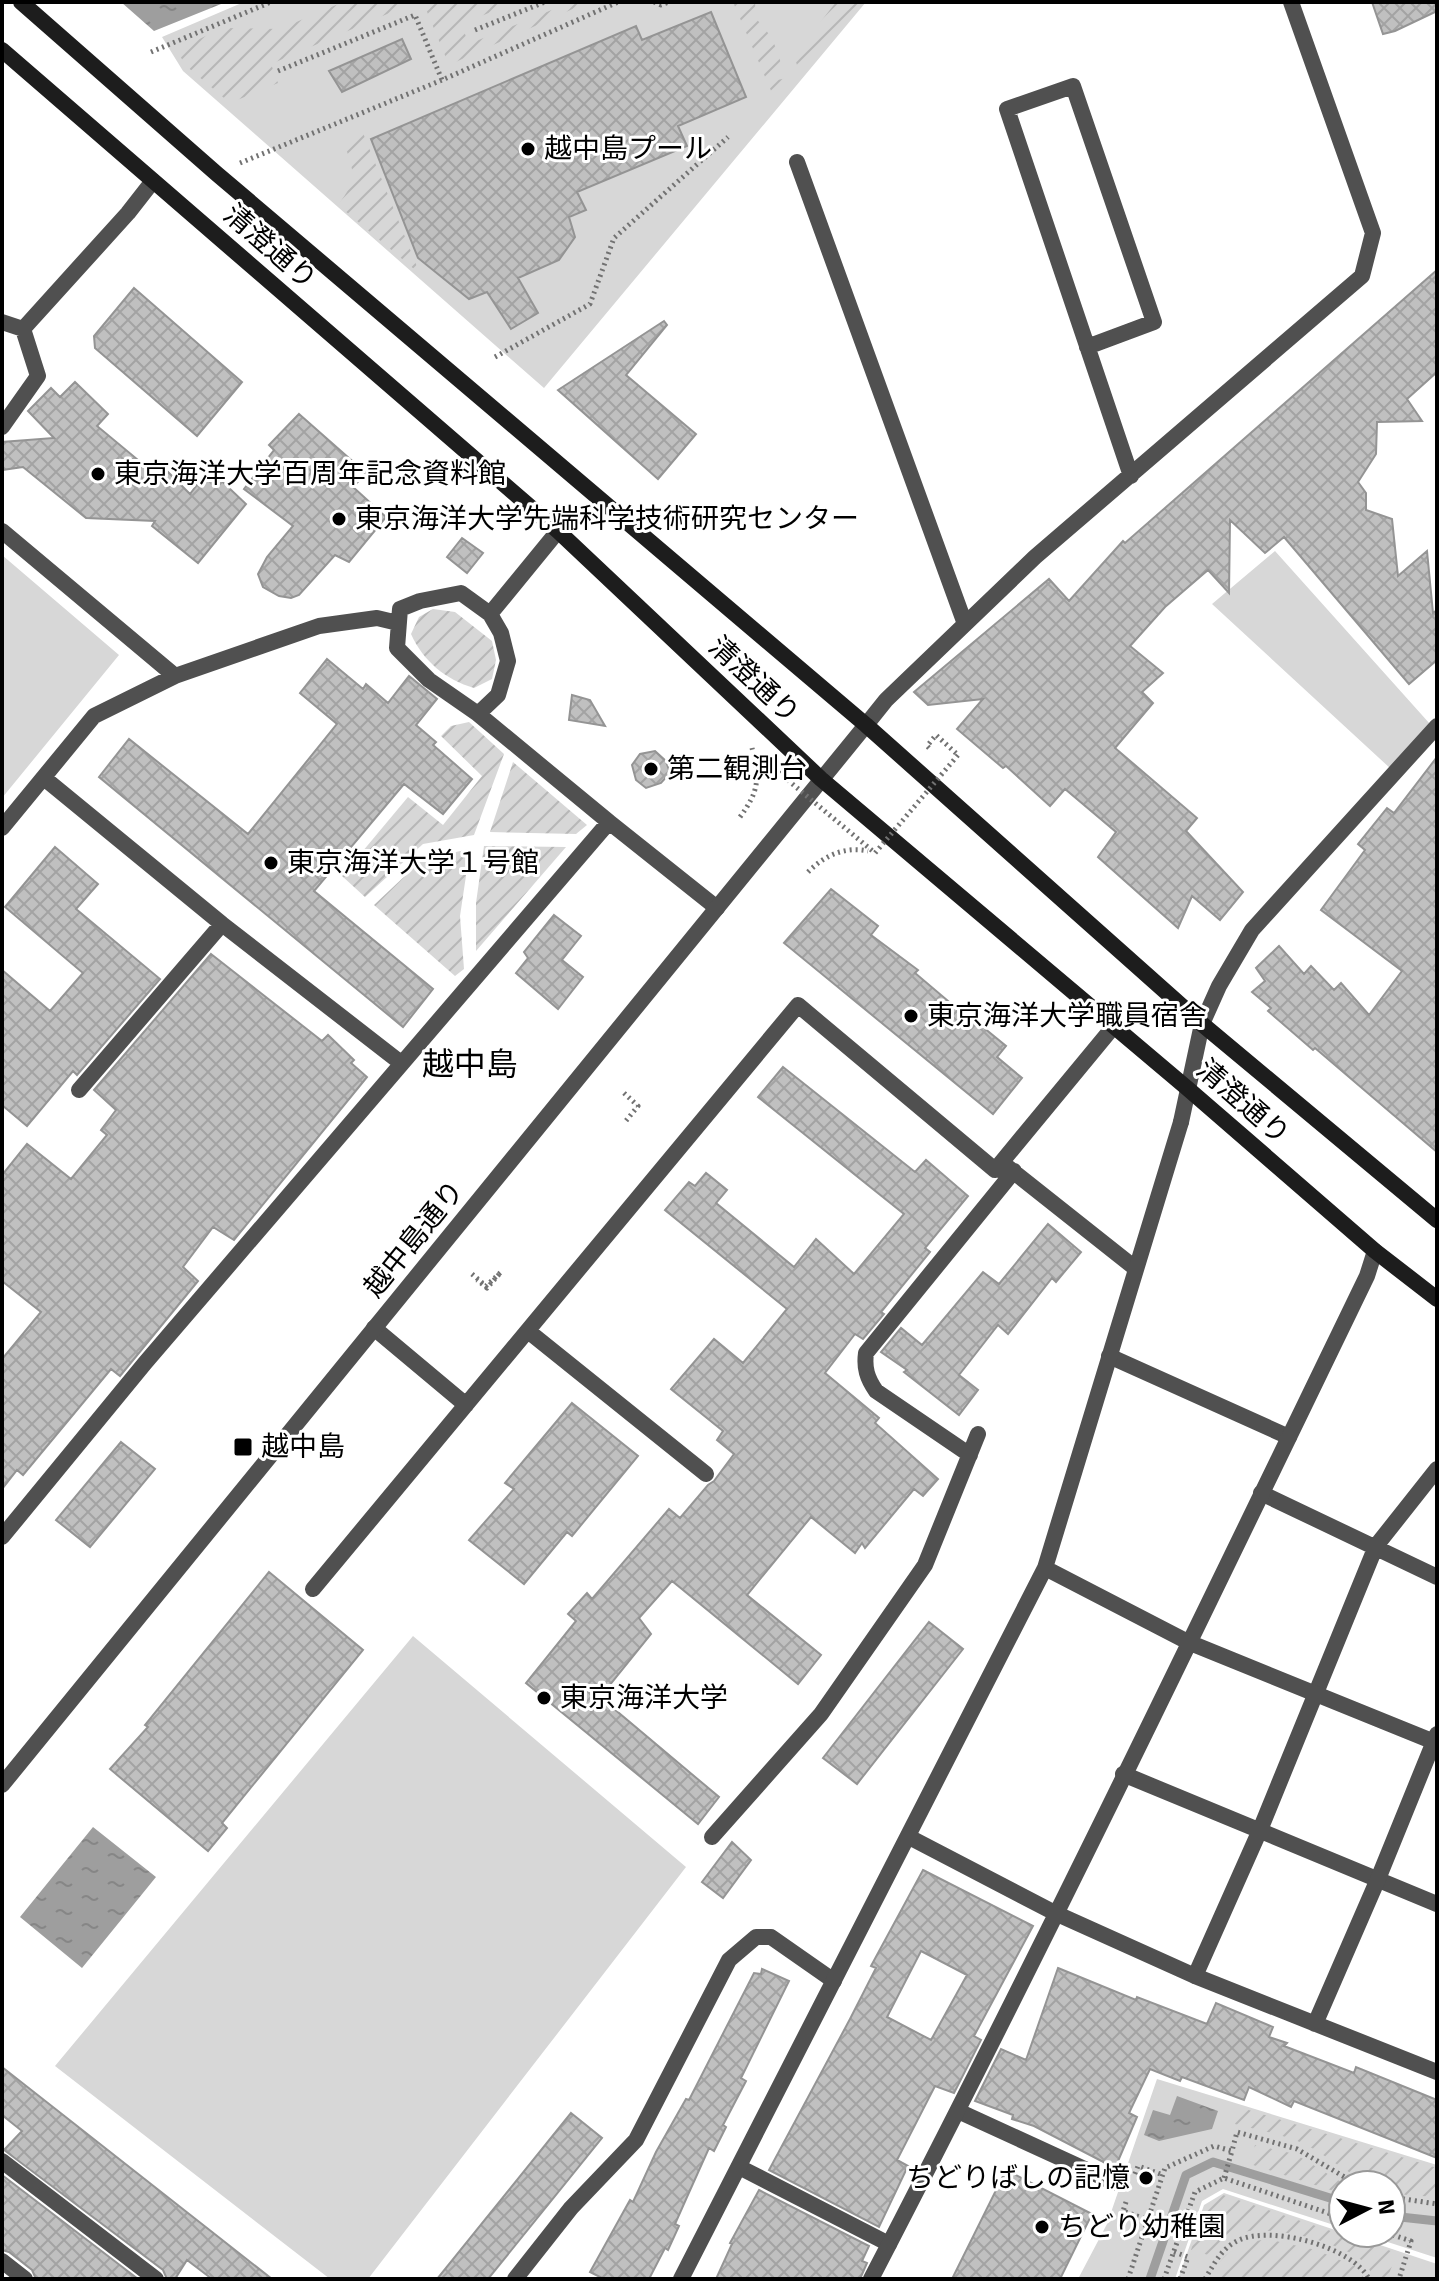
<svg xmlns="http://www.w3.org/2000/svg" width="1439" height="2281" font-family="Signika,'Noto Sans JP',sans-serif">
<defs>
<pattern id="garden-furrows" width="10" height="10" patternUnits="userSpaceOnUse" patternTransform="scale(2)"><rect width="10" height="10" fill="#d7d7d7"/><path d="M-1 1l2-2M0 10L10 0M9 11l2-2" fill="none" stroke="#b7b7b7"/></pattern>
<pattern id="water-ripples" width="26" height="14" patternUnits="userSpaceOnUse" patternTransform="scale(2)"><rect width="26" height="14" fill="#9e9e9e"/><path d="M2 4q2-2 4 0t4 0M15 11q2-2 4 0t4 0" fill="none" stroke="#868686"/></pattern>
<pattern id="building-cross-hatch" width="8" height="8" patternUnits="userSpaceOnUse" patternTransform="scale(2)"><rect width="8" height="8" fill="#c0c0c0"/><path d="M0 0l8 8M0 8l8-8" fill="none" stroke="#a3a3a3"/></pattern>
</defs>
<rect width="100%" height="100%" fill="#fff"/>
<path fill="#d7d7d7" d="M244 2H866L544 388 183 71 162 37Z
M1275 551 1430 724 1391 769 1212 604Z
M2 555 119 655 2 798Z
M413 1636 686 1867 368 2279H330L55 2066Z
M1157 2079 1437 2165V2258L1360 2233H1391V2185H1343V2228L1223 2189 1202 2201 1175 2279H1078L1107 2224Z
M1224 2193 1437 2264V2279H1178L1204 2205Z"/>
<path fill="url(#garden-furrows)" d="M343 2H415L271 64 278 83 230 103 185 65 177 50 222 28 280 29Z
M423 2H516L461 24 469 44 571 2H588L449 65Z
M733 2H755L756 19C770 31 782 55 782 75L777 80 793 77 775 100Z
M836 2H860L799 71 794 56Z
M361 128 420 274 338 205C355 182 356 176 346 149L350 143 348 135Z
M433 609 455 612 492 641 496 660 492 679 474 688C446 680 423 661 411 634L419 617Z
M469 722 504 754 474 835 423 844 365 897 342 876 408 797 443 825 482 776 441 736 451 726Z
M513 762 587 825 576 834 490 832Z
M484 846 566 847 476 951V903Z
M470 849 460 916 464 969 455 976 374 905 423 859Z
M1239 2107 1437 2168V2197L1406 2195 1391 2190V2185C1355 2185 1333 2157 1302 2143 1282 2134 1257 2130 1235 2124Z
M1255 2145 1295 2154 1346 2185H1343V2194L1250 2164Z
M1223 2195 1397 2253 1387 2279H1373C1371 2273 1369 2267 1365 2263 1343 2242 1262 2221 1235 2235 1227 2239 1217 2249 1212 2256L1191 2250 1206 2205Z
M1267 2239 1316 2250 1359 2268 1364 2279H1209C1224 2251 1237 2244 1267 2239Z"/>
<path fill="url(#water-ripples)" d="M121 2H226L154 31Z
M93 1827 156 1877 82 1968 20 1917Z
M1177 2096 1218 2111 1212 2129 1159 2141 1144 2135 1153 2110 1170 2115Z"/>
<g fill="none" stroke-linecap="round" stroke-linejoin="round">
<path stroke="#9e9e9e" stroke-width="9" d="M1391 2216 1437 2221
M1150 2279 1186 2175 1213 2162 1343 2202"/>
</g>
<path fill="url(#building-cross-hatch)" stroke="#949494" stroke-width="2" fill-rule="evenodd" d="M1372 2H1437V11L1395 31 1383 34Z
M711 12 746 97 678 126 687 146 577 192 586 210 569 217 575 237 559 260 518 278 538 313 511 329 487 292 469 299 418 258 371 139 636 26 642 40Z
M402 39 411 59 342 92 329 71Z
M1437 270V372L1407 399 1422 421 1377 422 1376 454 1358 482 1366 493V510L1392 519 1398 576 1427 551 1433 613 1437 610V660L1409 684 1284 537 1265 553 1230 520 1229 593 1208 570 1165 607 1130 646 1163 673 1142 692 1153 703 1115 748 1197 818 1186 831 1243 892 1220 920 1192 896 1178 928 1098 857 1116 832 1065 789 1050 806 1006 766 1003 768 957 729 983 699 928 705 914 692 1049 579 1069 601 1123 541 1125 543Z
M134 288 242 382 197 436 95 348 94 336Z
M664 321 667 325 626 375 696 434 658 479 558 390Z
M75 382 108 414 97 426 150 470 158 462 190 494 209 469 246 504 198 563 152 526 155 521 86 518 23 467 2 470V442L54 438 28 411 51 388 60 397Z
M299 414 366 473 353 487 386 517 349 562 335 555 299 595 291 598 279 596 263 587 258 574 267 557 293 526 244 489 274 450 269 445Z
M462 538 483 553 467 573 447 557Z
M327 659 363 689 366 684 388 703 409 676 437 699 416 725 436 742 433 745 472 779 443 814 404 784 314 891 433 989 403 1027 99 777 129 739 248 834 337 724 300 693Z
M572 695 590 700 605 726 569 720Z
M655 751 666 761 670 773 661 783 646 788 636 780 632 765 640 754Z
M1437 757V1152L1315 1048 1313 1050 1268 1011 1271 1008 1252 992 1265 981 1256 968 1279 946 1304 974 1311 966 1334 990 1341 983 1369 1015 1402 971 1321 910 1365 850 1358 844 1387 808 1394 813Z
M55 847 98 884 76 909 160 979 77 1075 73 1071 27 1126 2 1105V970L50 1011 83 973 5 907Z
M831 889 878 926 871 935 918 970 915 973 961 1012 962 1010 1006 1046 997 1057 1022 1078 993 1114 784 943Z
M554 915 581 936 562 960 583 977 558 1009 516 973 528 958 524 952Z
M211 954 322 1041 328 1035 354 1060 351 1063 367 1077 234 1240 213 1227 183 1267 198 1281 120 1376 111 1369 23 1475 17 1470 2 1489V1359L41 1312 2 1281V1175L27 1144 71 1179 107 1135 101 1130 116 1110 94 1090Z
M783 1067 915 1172 926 1160 968 1196 925 1248 930 1252 881 1312 884 1314 863 1339 855 1334 825 1373 879 1418 875 1423 938 1479 923 1496 914 1489 865 1548 862 1543 855 1553 811 1517 747 1595 821 1655 798 1684 672 1581 639 1618 651 1634 600 1697 719 1797 698 1824 526 1683 576 1621 568 1614 587 1593 592 1599 669 1509 680 1518 708 1485 714 1481 734 1454 717 1440 723 1431 671 1389 714 1339 743 1363 787 1309 665 1210 689 1182 695 1186 706 1173 727 1190 716 1203 794 1267 816 1239 854 1274 904 1214 758 1097Z
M1048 1224 1081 1252 1056 1282 1052 1278 1008 1334 998 1325 959 1375 978 1390 959 1415 904 1372 907 1370 881 1352 901 1328 922 1345 983 1272 999 1284Z
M572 1403 638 1456 572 1536 567 1532 524 1584 469 1540 514 1489 505 1483Z
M121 1442 155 1469 90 1547 56 1520Z
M269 1572 363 1650 222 1823 227 1828 208 1851 110 1769 148 1727 145 1725Z
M929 1622 963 1649 857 1784 823 1758Z
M732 1842 751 1860 723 1898 702 1882Z
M923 1870 1033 1926 974 2036 981 2040 954 2093 935 2086 897 2160 908 2166 879 2227 769 2170 850 2019 876 1968 871 1966ZM921 1951 967 1975 931 2040 887 2017Z
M1058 1968 1136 2000 1137 1997 1207 2024 1216 2003 1273 2027 1269 2037 1287 2043 1284 2046 1354 2073 1356 2067 1437 2100V2158L1294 2101 1291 2107 1249 2087 1244 2100 1182 2077 1180 2081 1150 2069 1129 2113 1137 2117 1115 2168 1034 2126 1012 2119 1013 2115 975 2101 1001 2049 1026 2060Z
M762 1969 789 1981 741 2078 746 2081 723 2125 726 2127 714 2151 709 2148 687 2197 675 2224 679 2226 668 2250 665 2248 649 2279H604L590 2272 630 2200 633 2202 656 2152 686 2099 689 2100 754 1973 761 1974Z
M2 2067 272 2279H212L187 2260 175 2279H167L163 2270 4 2150 22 2131 2 2115Z
M571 2113 602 2138 488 2279H437Z
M1006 2170 1092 2214 1060 2279H952Z
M2 2175 138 2279H36L32 2270 9 2252 2 2250Z
M759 2190 869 2246 862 2261 867 2263 860 2279H716L732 2244 730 2243Z"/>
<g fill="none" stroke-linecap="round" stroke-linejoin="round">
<path stroke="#727272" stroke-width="5" stroke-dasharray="2 4" stroke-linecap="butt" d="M654 2 661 5 669 2
M475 30 545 2
M151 52 271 2
M278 71 415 15 442 80
M240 163 442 80 618 2
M495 357 590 304 614 238 728 137
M929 748 927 746 936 735 958 755
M740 817C759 791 760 779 752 748
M808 872C824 856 844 846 868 851
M624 1093 638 1106 625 1122
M472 1274 486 1286 501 1272 487 1288 477 1280
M1135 2174 1138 2166 1163 2175
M1224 2178 1232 2151
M1391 2197 1437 2204
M1126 2202 1123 2211 1148 2220
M1387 2233 1411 2241 1399 2279
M1174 2252 1188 2257 1180 2279
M1128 2279 1165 2168 1214 2146 1232 2151 1237 2132 1297 2149 1358 2185
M1164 2279 1195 2192 1224 2178 1343 2218
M1205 2279C1214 2264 1221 2249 1237 2241 1270 2224 1353 2247 1369 2279"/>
<path stroke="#505050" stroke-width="16" d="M797 162 965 624
M2 322 23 329
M1087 347 1154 322 1073 86 1007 109 1131 476
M2 427 38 376 23 329 128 213 153 181
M2 531 175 676
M490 614 501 633 508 661 498 695 478 714 429 680 397 648 400 609 420 601 461 593 490 614 558 531
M866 725 886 700 1035 557 1362 276 1373 233 1291 2
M44 778 222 924 401 1063
M609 822 717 908
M2 828 94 716 175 676 319 626 377 618 398 623
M79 1090 222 924
M1005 1165 1135 1268
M374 1328 466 1405
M528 1331 706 1474
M1109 1356 1289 1437
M970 1455 876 1391C867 1378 864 1368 866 1353L1014 1171
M1261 1493 1437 1577
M2 1537 145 1363 609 822 478 714
M313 1589 798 1005 995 1170 1114 1026
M1123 1774 1437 1904
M712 1837 821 1714 925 1565 978 1434
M1195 1976 1260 1830 1376 1546 1437 1469
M958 2111 1115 2183
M2 2161 156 2279
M739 2167 889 2244
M515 2279 571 2208 636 2140 729 1960 756 1937H771L834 1981"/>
<path stroke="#505050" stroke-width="16" d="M1202 1024 1219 986 1252 930 1437 726
M1045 1568 1188 1642 1437 1743
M909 1837 1055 1913 1195 1976 1437 2072
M1315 2024 1378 1879 1437 1734
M2 2261 25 2279
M681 2279 1045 1568 1181 1122
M871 2279C1043 1948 1205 1611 1367 1276L1375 1251"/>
<path stroke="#505050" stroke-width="16" d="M1181 1122 1202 1024
M2 1785 866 725"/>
<path stroke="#1d1d1d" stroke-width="16" d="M21 2 217 174 866 725 1202 1024 1437 1220
M2 50 558 531 821 779 1187 1088 1375 1251 1437 1299"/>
<path stroke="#727272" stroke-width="5" stroke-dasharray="2 4" stroke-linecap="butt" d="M760 757 875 853 958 755"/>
</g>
<g fill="#000" stroke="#fff" stroke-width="3">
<circle cx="528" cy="149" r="8"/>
<circle cx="98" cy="474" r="8"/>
<circle cx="339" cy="519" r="8"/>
<circle cx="651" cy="769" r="8"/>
<circle cx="271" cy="863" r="8"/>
<circle cx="911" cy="1016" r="8"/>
<rect x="233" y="1437" width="20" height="20" rx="4"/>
<circle cx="544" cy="1698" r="8"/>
<circle cx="1146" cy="2178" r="8"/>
<circle cx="1042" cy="2227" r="8"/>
</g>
<g text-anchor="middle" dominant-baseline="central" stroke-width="6" stroke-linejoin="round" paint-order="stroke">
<g font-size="28" fill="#000" stroke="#fff" text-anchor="start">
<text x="544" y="149">越中島プール</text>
<text x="114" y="474">東京海洋大学百周年記念資料館</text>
<text x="355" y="519">東京海洋大学先端科学技術研究センター</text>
<text x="667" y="769">第二観測台</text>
<text x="287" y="863">東京海洋大学１号館</text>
<text x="927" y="1016">東京海洋大学職員宿舎</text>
<text x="261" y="1447">越中島</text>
<text x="560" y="1698">東京海洋大学</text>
<text x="1130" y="2178" text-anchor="end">ちどりばしの記憶</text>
<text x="1058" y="2227">ちどり幼稚園</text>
</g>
<g font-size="28" fill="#000" stroke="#fff">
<text transform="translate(270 247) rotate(41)">清澄通り</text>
<text transform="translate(754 680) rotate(43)">清澄通り</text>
<text transform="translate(1243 1102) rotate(41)">清澄通り</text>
<text transform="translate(414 1239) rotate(-51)">越中島通り</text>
</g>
<g font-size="32" fill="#000" stroke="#fff">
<text x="470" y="1064">越中島</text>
</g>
</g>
<rect width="1439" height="2281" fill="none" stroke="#000000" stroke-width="8"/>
<g transform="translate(1367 2209) rotate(84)"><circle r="38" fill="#ffffff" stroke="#999999" stroke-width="2"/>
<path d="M0-6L14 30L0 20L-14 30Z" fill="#000000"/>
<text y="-12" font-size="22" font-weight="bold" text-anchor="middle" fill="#000000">N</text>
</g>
</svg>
